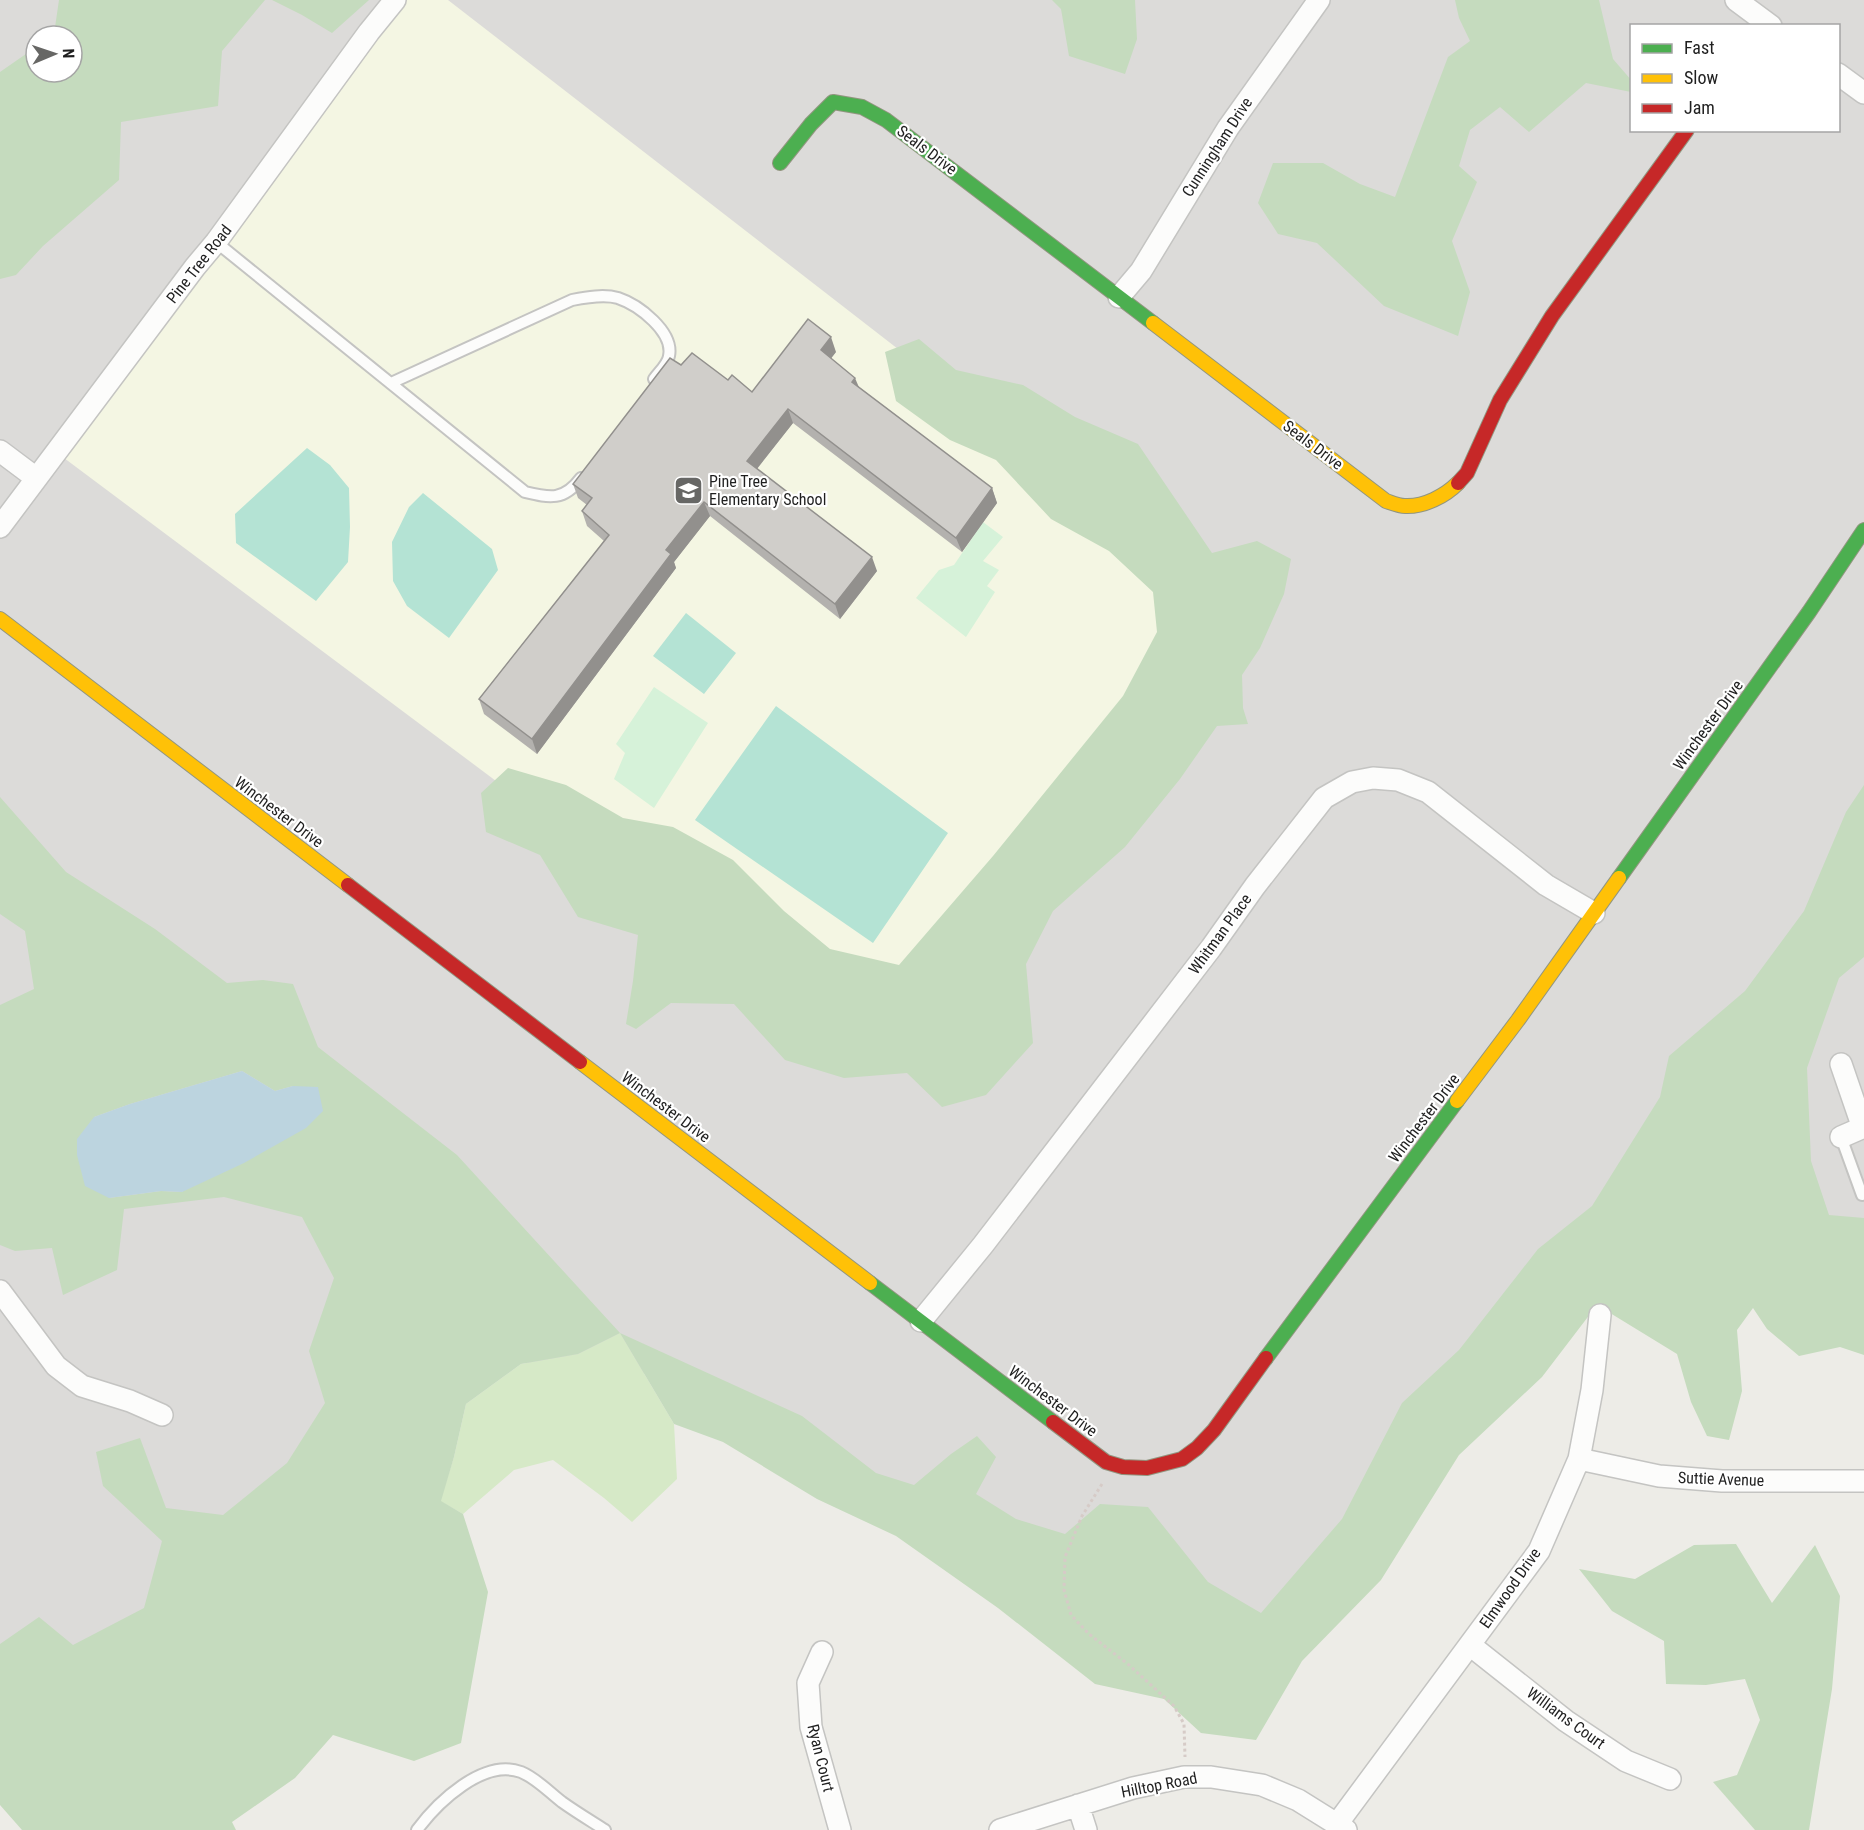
<svg xmlns="http://www.w3.org/2000/svg" width="1864" height="1830" font-family="'Roboto Condensed',sans-serif">
<rect width="100%" height="100%" fill="#edece7"/>
<path fill="#dcdbd9" fill-rule="evenodd" d="M0 0H1864V861L1219 1702 662 1375 443 1355 0 1738ZM1632 26H1838V130H1632ZM36 36H72V72H36Z
M1864 916V1245L1802 1249 1778 1031Z"/>
<path fill="#f4f6e3" d="M395 0H448L1219 598 880 1068 56 452Z"/>
<path fill="#d6e9c7" d="M620 1333 674 1424 677 1479 632 1522 604 1498 553 1460 514 1470 463 1514 440 1501 454 1457 466 1404 521 1364 578 1354Z"/>
<path fill="#c5dbbe" fill-rule="evenodd" d="M59 0H265L222 51 218 106 121 122 119 180 43 246 16 275 0 279V72L36 47V72H72V36H52L54 34Z
M272 0H369L332 33 302 15Z
M1052 0H1135L1137 39 1125 74 1069 56 1061 9Z
M1455 0H1599L1613 59 1632 81 1631 92 1586 83 1529 132 1500 107 1470 130 1459 166 1477 182 1452 241 1470 292 1458 336 1384 306 1317 243 1278 234 1258 203 1273 163H1323L1360 184 1395 197 1448 57 1470 41 1459 18Z
M919 339 956 370 1023 385 1075 417 1138 444 1212 553 1257 541 1291 559 1284 594 1260 648 1242 675 1243 708 1248 724 1217 726 1180 779 1125 847 1053 911 1026 964 1033 1043 986 1095 942 1107 907 1073 844 1078 785 1060 734 1004 671 1003 636 1029 626 1024 633 981 638 935 578 917 540 855 486 832 481 793 508 768 566 785 623 818 673 827 733 860 784 911 830 949 899 965 993 856 1123 696 1157 632 1153 592 1109 551 1051 519 996 460 950 440 896 401 885 352Z
M1864 785V957L1839 978 1807 1068 1811 1161 1829 1215 1864 1218V1355L1840 1347 1799 1356 1767 1329 1753 1308 1737 1330 1742 1391 1729 1440 1707 1436 1691 1402 1677 1354 1597 1305 1542 1377 1459 1455 1381 1580 1302 1661 1256 1740 1201 1733 1164 1699 1095 1684 998 1608 896 1536 817 1499 723 1442 674 1424 620 1333 578 1354 521 1364 466 1404 454 1457 441 1501 463 1514 488 1592 461 1743 414 1761 333 1735 295 1778 232 1822 236 1830H22L0 1805V1644L39 1617 73 1645 144 1608 162 1541 103 1486 96 1452 140 1438 166 1508 223 1515 287 1463 325 1403 309 1351 334 1278 302 1217 224 1197 124 1209 117 1270 63 1295 52 1248 15 1251 0 1245V1005L34 989 25 931 0 914V797L66 872 155 929 227 983 263 980 293 984 318 1047 457 1155 620 1333 802 1416 876 1473 914 1485 951 1454 977 1436 996 1457 976 1494 1016 1519 1065 1534 1100 1504 1148 1507 1208 1582 1261 1613 1342 1519 1402 1403 1459 1350 1538 1249 1592 1206 1660 1097 1669 1056 1745 991 1804 911 1846 812ZM242 1071 275 1091 293 1086 182 1192 161 1191 109 1198 94 1117 130 1104Z
M1736 1544 1772 1603 1815 1545 1840 1596 1832 1689 1809 1830H1755L1713 1782 1737 1775 1760 1720 1745 1679 1706 1685 1666 1684 1664 1641 1612 1611 1579 1569 1635 1579 1694 1545Z"/>
<path fill="#d6f2d9" d="M983 522 1003 537 983 561 999 570 987 586 995 592 966 637 916 598 939 570 954 565Z
M654 687 708 723 654 808 614 779 625 753 616 744Z"/>
<path fill="#b4e3d4" d="M307 448 330 465 349 488 350 527 348 562 316 601 236 543 235 514Z
M423 493 492 549 498 570 449 638 407 606 393 581 392 542 409 507Z
M686 613 736 653 704 694 653 656Z
M776 706 948 833 873 943 695 820Z"/>
<path fill="#bcd4df" d="M242 1071 275 1091 293 1086 318 1087 323 1111 306 1128 244 1163 182 1192 161 1191 109 1198 85 1186 77 1155V1139L94 1117 130 1104Z"/>
<g fill="none" stroke-linecap="round" stroke-linejoin="round">
<defs>
<path id="lane" d="M216 242 525 492C550 498 564 501 581 478
M391 383 572 300C587 297 604 294 618 298 639 305 674 332 669 356 668 364 659 372 654 379
M1841 1137 1862 1195
M417 1830C437 1803 483 1758 521 1772 536 1778 549 1792 562 1802 576 1812 591 1821 605 1830"/>
<path id="street" d="M1736 0 1771 26
M1838 74 1864 93
M1119 297 1141 271 1228 128 1319 0
M0 451 36 478
M0 527 195 267 216 242 369 32 395 0
M1841 1064 1863 1128
M1841 1137 1864 1127
M0 1291 56 1366 82 1386 130 1401 162 1415
M921 1321 983 1245 1211 948 1255 886 1324 798 1352 782 1373 778 1398 780 1428 792 1546 885 1594 913
M1579 1459 1659 1476 1722 1481H1864
M1470 1645 1566 1721 1626 1761 1670 1779
M822 1652 808 1683 811 1727 840 1830
M1078 1805 1086 1830
M1337 1824 1539 1551 1579 1459 1592 1390 1600 1315
M1000 1830 1133 1788 1184 1777H1211L1262 1785 1298 1800 1346 1830"/>
<path id="fast" d="M780 163 811 124 833 102 862 107 886 120 1153 323
M1619 878 1809 612 1864 530
M870 1283 1053 1422
M1266 1358 1457 1101"/>
<path id="slow" d="M1153 323 1386 501C1392 503 1399 506 1405 506 1424 507 1445 496 1458 483
M0 619 348 885
M580 1062 870 1283
M1457 1101 1518 1020 1619 878"/>
<path id="jam" d="M1458 483 1467 473 1500 400 1552 316 1687 130
M348 885 580 1062
M1053 1422 1106 1462 1123 1467 1147 1468 1182 1459 1197 1448 1214 1430 1266 1358"/>
</defs>
<use href="#lane" stroke="#c4c4c2" stroke-width="14"/>
<use href="#street" stroke="#c4c4c2" stroke-width="24"/>
<use href="#fast" stroke="#929680" stroke-width="16"/>
<use href="#slow" stroke="#929680" stroke-width="16"/>
<use href="#jam" stroke="#929680" stroke-width="16"/>
<path stroke="#d6cbc7" stroke-width="3" stroke-dasharray="3 3" stroke-linecap="butt" d="M1102 1484 1082 1516 1065 1557 1064 1590 1071 1615 1089 1634 1129 1665 1174 1706 1184 1724 1185 1757"/>
<use href="#lane" stroke="#fcfcfb" stroke-width="10"/>
<use href="#street" stroke="#fcfcfb" stroke-width="21"/>
<use href="#fast" stroke="#4caf50" stroke-width="14"/>
<use href="#slow" stroke="#ffc107" stroke-width="14"/>
<use href="#jam" stroke="#c62828" stroke-width="14"/>
</g>
<path fill="#b3b1ae" d="M836 352 831 358 859 387 992 488 997 503 962 552 793 423 757 469 877 571 840 619 710 516 674 562 676 568 537 754 484 714 479 699 604 541 587 526 582 511 587 505 578 498 573 484 681 365 728 380 752 392Z"/>
<path fill="#92908d" d="M831 337 836 352 826 365 821 350Z
M855 378 861 392 852 382Z
M788 409 793 423 752 475 747 461Z
M992 488 997 503 962 552 956 538Z
M704 502 710 516 674 562 676 568 537 754 532 739 666 550Z
M872 557 877 571 840 619 835 604Z"/>
<path fill="#d0ceca" stroke="#92908d" stroke-width="1.5" d="M808 319 831 337 821 350 855 378 852 382 992 488 956 538 788 409 747 461 872 557 835 604 704 502 666 550 671 554 532 739 479 699 609 535 582 511 592 498 573 484 670 358 681 365 692 353 728 380 732 375 752 392Z"/>
<defs>
<symbol id="school-square" viewBox="-11 -11 22 22"><rect x="-9" y="-9" width="18" height="18" rx="4" fill="#676765" stroke="#fff"/><path d="M0-5L7-2L0 1L-7-2ZM-4 1L0 2.5L4 1V4Q0 6-4 4Z" fill="#fff"/></symbol>
</defs>
<g fill-rule="evenodd">
<use href="#school-square" x="672" y="474" width="33" height="33"/>
</g>
<g text-anchor="middle" dominant-baseline="central" stroke-width="4.5" stroke-linejoin="round" paint-order="stroke">
<g font-size="16" fill="#1f1f1f" stroke="#fff">
<text transform="translate(1217 147) rotate(-57)">Cunningham Drive</text>
<text transform="translate(927 150) rotate(37)">Seals Drive</text>
<text transform="translate(199 264) rotate(-52)">Pine Tree Road</text>
<text transform="translate(1313 445) rotate(37)">Seals Drive</text>
<text transform="translate(1708 725) rotate(-54)">Winchester Drive</text>
<text transform="translate(279 812) rotate(37)">Winchester Drive</text>
<text transform="translate(1220 934) rotate(-54)">Whitman Place</text>
<text transform="translate(666 1107) rotate(37)">Winchester Drive</text>
<text transform="translate(1424 1118) rotate(-53)">Winchester Drive</text>
<text transform="translate(1053 1401) rotate(37)">Winchester Drive</text>
<text transform="translate(1721 1479) rotate(2)">Suttie Avenue</text>
<text transform="translate(1510 1588) rotate(-55)">Elmwood Drive</text>
<text transform="translate(1566 1718) rotate(36)">Williams Court</text>
<text transform="translate(821 1758) rotate(76)">Ryan Court</text>
<text transform="translate(1159 1785) rotate(-11)">Hilltop Road</text>
</g>
<g font-size="16" fill="#1f1f1f" stroke="#fff" text-anchor="start">
<text x="709" y="481">Pine Tree<tspan x="709" dy="18">Elementary School</tspan></text>
</g>
</g>
<rect x="1630" y="24" width="210" height="108" fill="#ffffff" stroke="#a5a5a5" stroke-width="1.5"/>
<rect x="1642" y="44" width="30" height="9" fill="#4caf50" stroke="#a5a5a5" stroke-width="1.5"/>
<text x="1684" y="54" font-size="18" fill="#1f1f1f">Fast</text>
<rect x="1642" y="74" width="30" height="9" fill="#ffc107" stroke="#a5a5a5" stroke-width="1.5"/>
<text x="1684" y="84" font-size="18" fill="#1f1f1f">Slow</text>
<rect x="1642" y="104" width="30" height="9" fill="#c62828" stroke="#a5a5a5" stroke-width="1.5"/>
<text x="1684" y="114" font-size="18" fill="#1f1f1f">Jam</text>
<g transform="translate(54 54) rotate(88)"><circle r="28" fill="#ffffff" stroke="#a5a5a5" stroke-width="1.5"/>
<path d="M0-4.5L10 22L0 15L-10 22Z" fill="#676765"/>
<text y="-9" font-size="16" font-weight="bold" text-anchor="middle" fill="#1f1f1f">N</text>
</g>
</svg>
